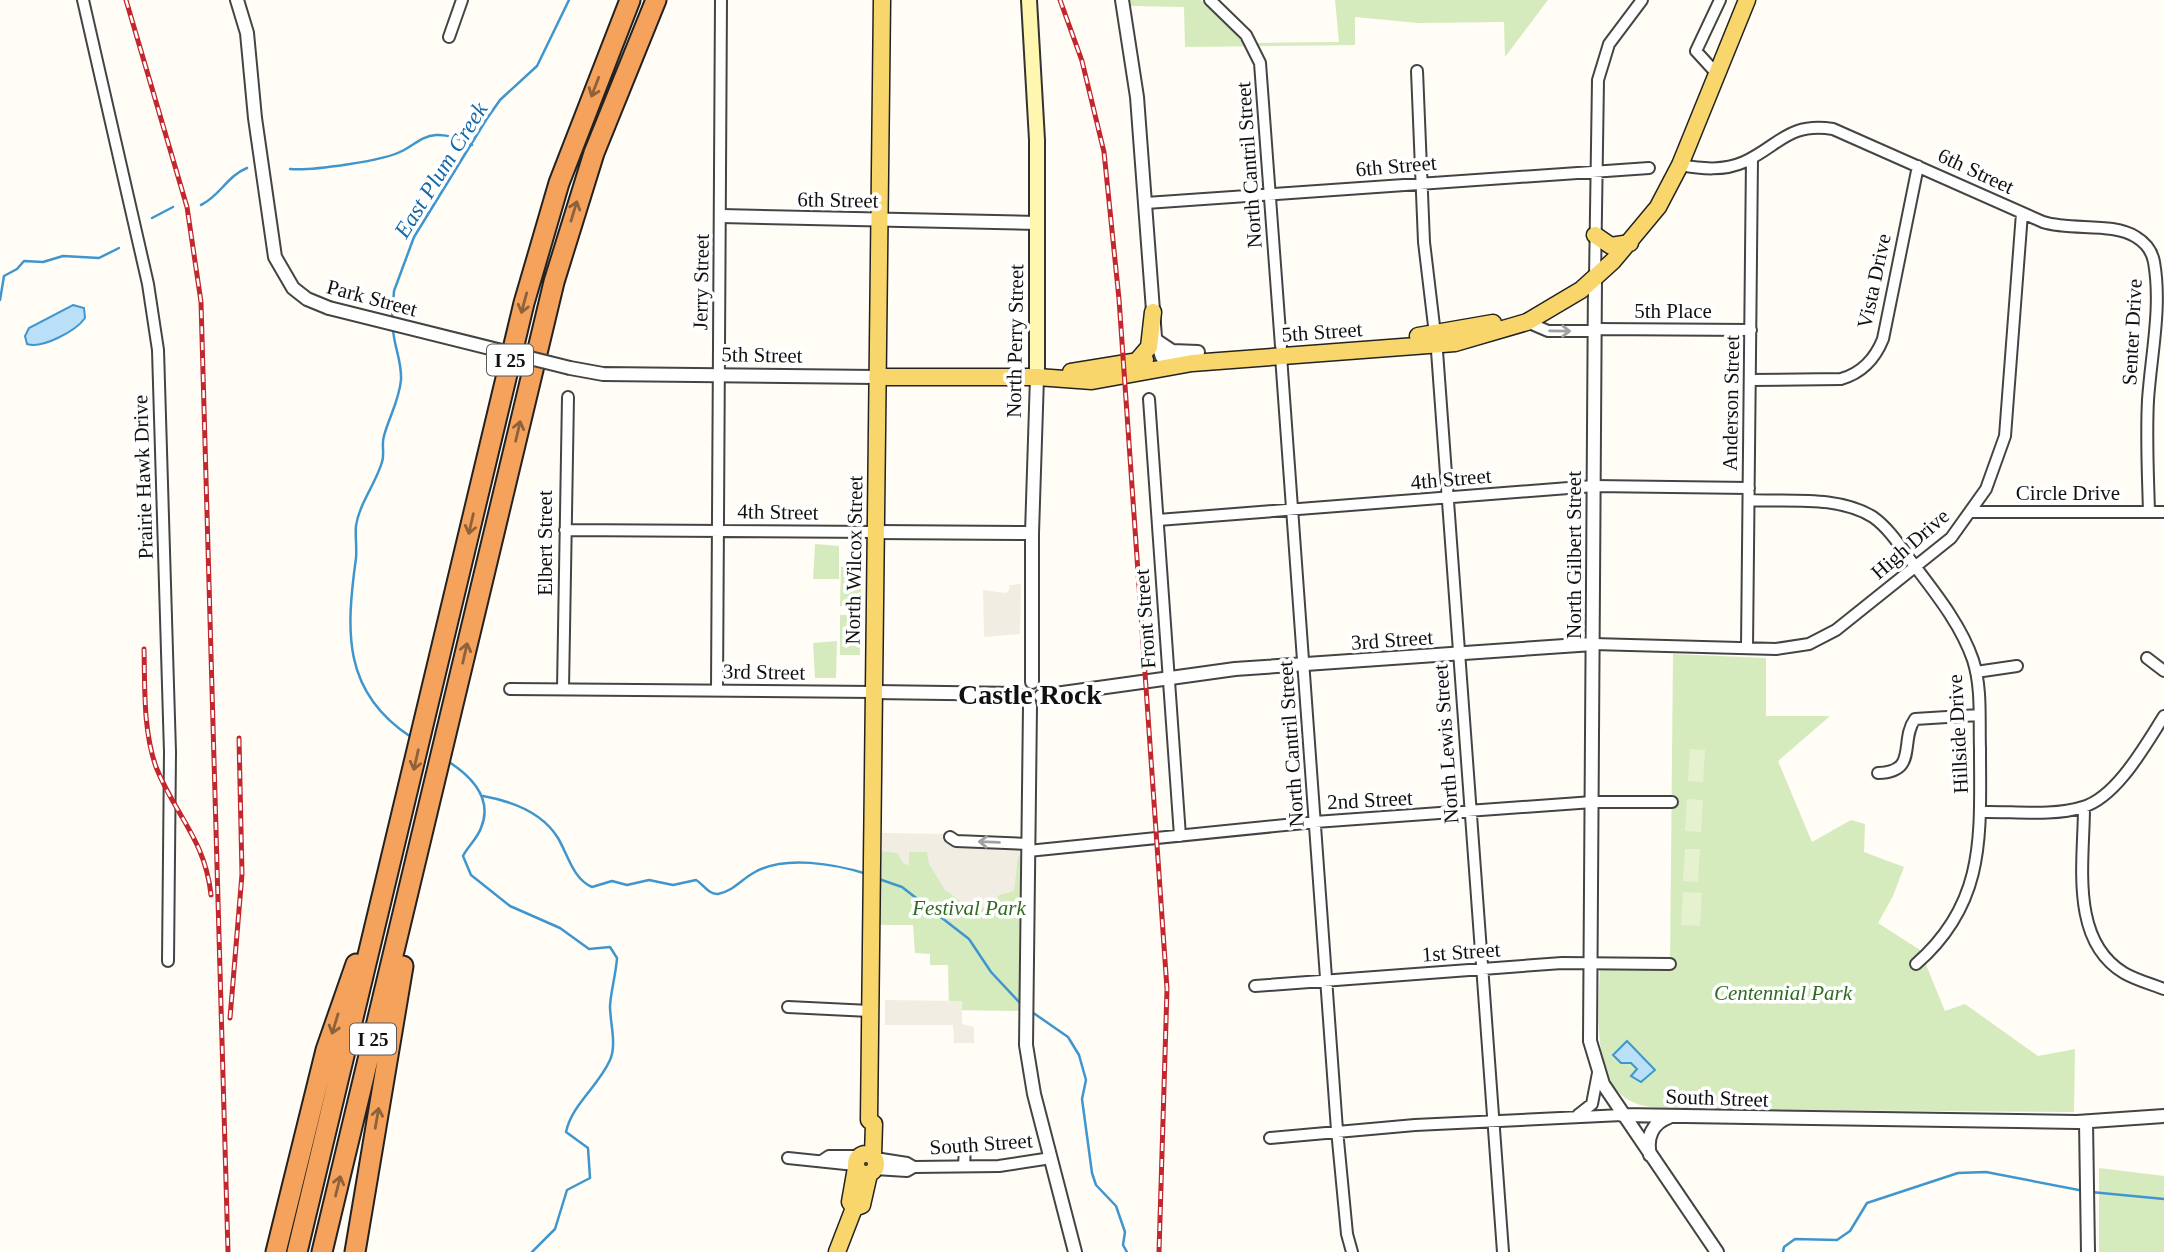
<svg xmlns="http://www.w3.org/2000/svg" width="2164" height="1252" font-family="'Times New Roman',serif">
<rect width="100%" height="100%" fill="#fffdf5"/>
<path fill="#d5ebbd" d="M1129 0H1201L1245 43 1339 42 1335 0H1548L1505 57 1504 22 1418 23 1355 17V45L1185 47 1184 7 1131 6Z
M815 544 839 546V579H813Z
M841 567H861V607L840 606Z
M840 615H861L860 655H840Z
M837 641 836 678H815L813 643Z
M1673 654 1766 658V716H1830L1778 761 1812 842 1851 820 1865 824 1864 852 1904 867 1893 896 1878 923 1920 950 1945 1011 1965 1004 2038 1056 2075 1049 2074 1112 1700 1109C1680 1107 1654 1111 1635 1103 1588 1086 1600 1002 1600 962L1670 964Z
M871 833 946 835 948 850 1028 851 1027 1011 949 1010 948 965H930V954L915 953 913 925H870Z
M2099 1168 2164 1176V1252H2099Z"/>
<path fill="#e6f2cf" d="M1690 749 1705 750 1703 782 1688 781Z
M1687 799 1703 800 1701 832 1685 831Z
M1685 849H1700L1698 882 1683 881Z
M1683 892 1702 893 1700 926 1681 925Z"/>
<path fill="#f1ede2" d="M1021 584 1020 634 984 637 983 590 1006 593 1009 590V585Z
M877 833 947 834 1021 849 1023 856 1018 857 1014 891 999 895 996 900H988L985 908 967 906 945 890 929 864 927 852H909V865L904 864 897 853 878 851Z
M885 1000 962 1001V1024L974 1027V1043H954L953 1025H885Z"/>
<path fill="#b9e0f7" stroke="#3f96cf" stroke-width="2" d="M73 305 84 308 85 318C76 331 42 349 27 344L25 336 29 328Z
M1627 1041 1655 1070 1641 1082 1631 1076 1637 1069 1631 1063H1621L1613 1055Z"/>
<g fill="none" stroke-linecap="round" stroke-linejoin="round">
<path stroke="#3f96cf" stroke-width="2.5" d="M290 169C310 171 384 161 402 151 414 145 422 136 436 135 449 134 461 140 472 145
M201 205C220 196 227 176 247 168
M152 218 173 207
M0 300 4 276 17 269 24 261 43 262 63 256 99 258 119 248
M392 318 394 291 414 237 486 120 500 100 537 66 569 0
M393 329C394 347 402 361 401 380 399 401 389 417 384 436 381 444 385 454 382 462 376 483 359 504 356 526 355 536 357 547 356 558 346 631 342 692 411 737
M446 760C470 775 494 797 481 828 477 839 468 846 463 856L471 875 510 906 560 928 589 949 610 947 617 958C616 974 611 990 610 1006 610 1023 617 1044 610 1060 598 1087 572 1104 566 1132L588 1148 590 1178 567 1190 555 1229 532 1252
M483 796C511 801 542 812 558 838 568 855 573 879 592 887L612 881 627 885 649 880 673 885 696 880C703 884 709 895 718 894 732 892 743 878 755 872 785 855 835 864 867 874
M876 878 902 887 969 939 991 972 1021 1004
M1032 1012 1068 1037 1079 1055 1086 1080 1082 1099 1092 1173 1096 1185 1116 1206 1125 1232 1123 1245 1127 1252
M2091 1192 2164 1199
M1783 1252 1784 1247 1795 1239 1837 1240 1850 1231 1867 1203 1958 1173 1986 1172 2084 1191"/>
<defs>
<path id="minor" d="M83 0 148 284 158 350 170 752 168 961
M1210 0 1246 35 1260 63 1281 346
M449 37 462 0
M1417 71 1424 242 1437 351 1503 1252
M1717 74 1696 51 1720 0
M1680 165C1702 169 1724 171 1744 162 1779 146 1788 122 1833 129L2043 222C2071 231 2113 222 2136 237 2146 243 2152 251 2154 262 2162 307 2151 355 2148 400 2146 437 2148 475 2149 512
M1146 203 1649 168
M1595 278 1598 80 1609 44 1642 0
M1527 322 1548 331H1595
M1595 329 1751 330
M1281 356 1337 1130 1347 1234 1352 1252
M1750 380 1841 379C1862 373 1875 359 1883 339L1918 166
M1149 399 1180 836
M1749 500C1788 502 1838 495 1873 517 1890 529 1902 549 1914 565 1936 594 1961 625 1973 660 1982 688 1979 720 1980 749 1980 834 1987 902 1916 964
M1972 512H2164
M1158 520 1594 486 1749 488
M565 530 876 532
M1593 644 1776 649 1809 644 1836 630 1951 538 1986 489 2005 436 2022 213
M1747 648 1752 158
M2147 658 2164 671
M1976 672 2017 666
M510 689 874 692
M563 689 568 397
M717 690 721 0
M1878 773C1919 772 1899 741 1915 719L1979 715
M2084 807C2084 861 2069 940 2124 973 2136 980 2151 984 2164 989
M1980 812C2012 811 2052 817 2083 807 2117 797 2146 744 2164 716
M950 837 956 841 1029 844
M1028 851 1315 822 1593 802H1672
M1255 986 1562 963 1670 964
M788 1007 870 1011
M1578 1115 1592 1104 1598 1073
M1270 1138 1415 1125 1622 1115
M788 1158 855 1165
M875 1158 907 1163 914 1167
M823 1160 829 1156H858
M964 1166 965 1147
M875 1169 907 1171 914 1167 999 1166 1051 1158"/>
<path id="tertiary" d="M237 0 247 33 255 118 275 257 293 288 307 299 329 308
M1122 0 1137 97 1155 337 1162 357 1181 362
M721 216 1038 223
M1595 278 1590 1041 1603 1084 1717 1252
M1157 341 1172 351 1198 352
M570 368 603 374 877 377
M876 532 1032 533
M1032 682V533L1037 377
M874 692 1017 694
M1041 696 1235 669 1593 644
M1030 706 1026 1045 1034 1094 1075 1252
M1622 1115 2077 1122 2164 1116
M2086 1122 2088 1252
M1650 1155C1646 1138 1652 1123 1669 1117"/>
<path id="secondary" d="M1029 0 1037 140V377"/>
<path id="primary" d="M1595 235 1611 246 1630 243
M1418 336 1493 323
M1137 361 1149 347 1153 312
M1071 372 1145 360
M877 377H1037L1092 381 1192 363 1455 343 1527 322 1581 290 1613 261 1658 207 1680 165 1747 0
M856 1164a10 10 0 1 1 20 0a10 10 0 1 1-20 0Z
M873 1156 874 1124 869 1120 882 0
M854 1208 862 1205 869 1174
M837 1252 854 1208 850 1202 856 1168"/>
<path id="motorway" d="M276 1252 326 1050 356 964
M297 1252 524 303 559 183 630 0
M322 1252 554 282 594 153 656 0
M355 1252 403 966"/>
</defs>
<use href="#minor" stroke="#444" stroke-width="14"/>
<use href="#tertiary" stroke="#444" stroke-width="16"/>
<use href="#secondary" stroke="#333" stroke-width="18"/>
<use href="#primary" stroke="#222" stroke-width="19"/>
<use href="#motorway" stroke="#222" stroke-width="23"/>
<use href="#minor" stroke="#fff" stroke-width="10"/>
<use href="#tertiary" stroke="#fff" stroke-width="12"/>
<use href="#secondary" stroke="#fff6b0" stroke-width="14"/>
<use href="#primary" stroke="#f9d66b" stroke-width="16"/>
<use href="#motorway" stroke="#f5a25d" stroke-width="19"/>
<defs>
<path id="rail" d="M126 0 187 207 201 302 228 1252
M1060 0 1082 61 1104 152 1119 299 1167 989 1159 1252
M144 649C145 688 143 730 156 767 175 815 205 839 211 895
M230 1018 242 874 239 738"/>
</defs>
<use href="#rail" stroke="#c4262e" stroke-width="5"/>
<use href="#rail" stroke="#fff" stroke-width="2.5" stroke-dasharray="8" stroke-linecap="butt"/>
<defs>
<path id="tertiary-bridge" d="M329 308 570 368"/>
</defs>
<use href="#tertiary-bridge" stroke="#444" stroke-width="16" stroke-linecap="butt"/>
<use href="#tertiary-bridge" stroke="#fff" stroke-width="12"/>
</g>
<defs><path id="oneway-shaft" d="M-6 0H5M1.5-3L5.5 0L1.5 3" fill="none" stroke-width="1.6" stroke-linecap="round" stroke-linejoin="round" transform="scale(1.75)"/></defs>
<g stroke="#8e613b">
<use href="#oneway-shaft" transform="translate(595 87) rotate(111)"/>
<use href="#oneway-shaft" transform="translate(574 211) rotate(-73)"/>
<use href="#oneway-shaft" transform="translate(524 303) rotate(105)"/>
<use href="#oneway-shaft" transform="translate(518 431) rotate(-77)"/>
<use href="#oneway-shaft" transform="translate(471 524) rotate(103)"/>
<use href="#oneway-shaft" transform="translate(465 653) rotate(-77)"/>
<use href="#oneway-shaft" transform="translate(416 760) rotate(103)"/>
<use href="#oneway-shaft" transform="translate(335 1024) rotate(107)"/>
<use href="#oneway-shaft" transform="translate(377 1118) rotate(-80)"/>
<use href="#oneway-shaft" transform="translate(338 1186) rotate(-76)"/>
</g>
<g stroke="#a0a0a0">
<use href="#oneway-shaft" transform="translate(1560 331) rotate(1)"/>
<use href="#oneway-shaft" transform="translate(989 842) rotate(-178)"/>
</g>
<g text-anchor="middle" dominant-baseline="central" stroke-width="7" stroke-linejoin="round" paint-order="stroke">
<g fill="#fff" stroke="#585858" stroke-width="2">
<rect x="487" y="344.5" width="46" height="31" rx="5"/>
<rect x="350" y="1023.5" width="46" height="31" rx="5"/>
</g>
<g font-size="19" font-weight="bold" fill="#111">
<text x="510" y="360">I 25</text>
<text x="373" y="1039">I 25</text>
</g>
<g font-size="21" fill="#111" stroke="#fff">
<text transform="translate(1249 165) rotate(-94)">North Cantril Street</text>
<text transform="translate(1396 166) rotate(-5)">6th Street</text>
<text transform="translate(1976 171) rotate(25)">6th Street</text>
<text transform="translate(838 200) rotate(1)">6th Street</text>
<text transform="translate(1874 281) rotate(-78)">Vista Drive</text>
<text transform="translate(701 282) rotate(-89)">Jerry Street</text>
<text transform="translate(372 298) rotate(15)">Park Street</text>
<text x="1673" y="311">5th Place</text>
<text transform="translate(1322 332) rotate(-4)">5th Street</text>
<text transform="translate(2132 332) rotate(-87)">Senter Drive</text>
<text transform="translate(1015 341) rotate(-89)">North Perry Street</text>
<text transform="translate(762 355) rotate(1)">5th Street</text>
<text transform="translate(1731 403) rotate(-89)">Anderson Street</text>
<text transform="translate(143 477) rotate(-92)">Prairie Hawk Drive</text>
<text transform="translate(1451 479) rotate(-5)">4th Street</text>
<text x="2068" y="493">Circle Drive</text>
<text transform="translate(778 512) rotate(1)">4th Street</text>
<text transform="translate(545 543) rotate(-90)">Elbert Street</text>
<text transform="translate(1910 544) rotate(-41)">High Drive</text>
<text transform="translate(1574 555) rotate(-90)">North Gilbert Street</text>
<text transform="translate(854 560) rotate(-89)">North Wilcox Street</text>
<text transform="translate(1145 619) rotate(-94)">Front Street</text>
<text transform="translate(1392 640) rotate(-4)">3rd Street</text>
<text transform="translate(764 672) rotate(1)">3rd Street</text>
<text transform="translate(1958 734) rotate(-93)">Hillside Drive</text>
<text transform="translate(1291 744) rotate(-94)">North Cantril Street</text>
<text transform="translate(1446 744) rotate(-94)">North Lewis Street</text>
<text transform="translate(1370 800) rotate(-3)">2nd Street</text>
<text transform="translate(1461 952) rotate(-4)">1st Street</text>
<text transform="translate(1717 1098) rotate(2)">South Street</text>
<text transform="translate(981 1144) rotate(-4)">South Street</text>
</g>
<g font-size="21" font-style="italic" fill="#2f6b1f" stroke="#fff">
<text x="969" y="908">Festival Park</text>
<text x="1783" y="993">Centennial Park</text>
</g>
<g font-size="23" font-style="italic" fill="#1768a6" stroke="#fff">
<text transform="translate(441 170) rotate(-58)">East Plum Creek</text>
</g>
<g font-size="28" font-weight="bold" fill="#111" stroke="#fff">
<text x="1030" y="694">Castle Rock</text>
</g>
</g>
</svg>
